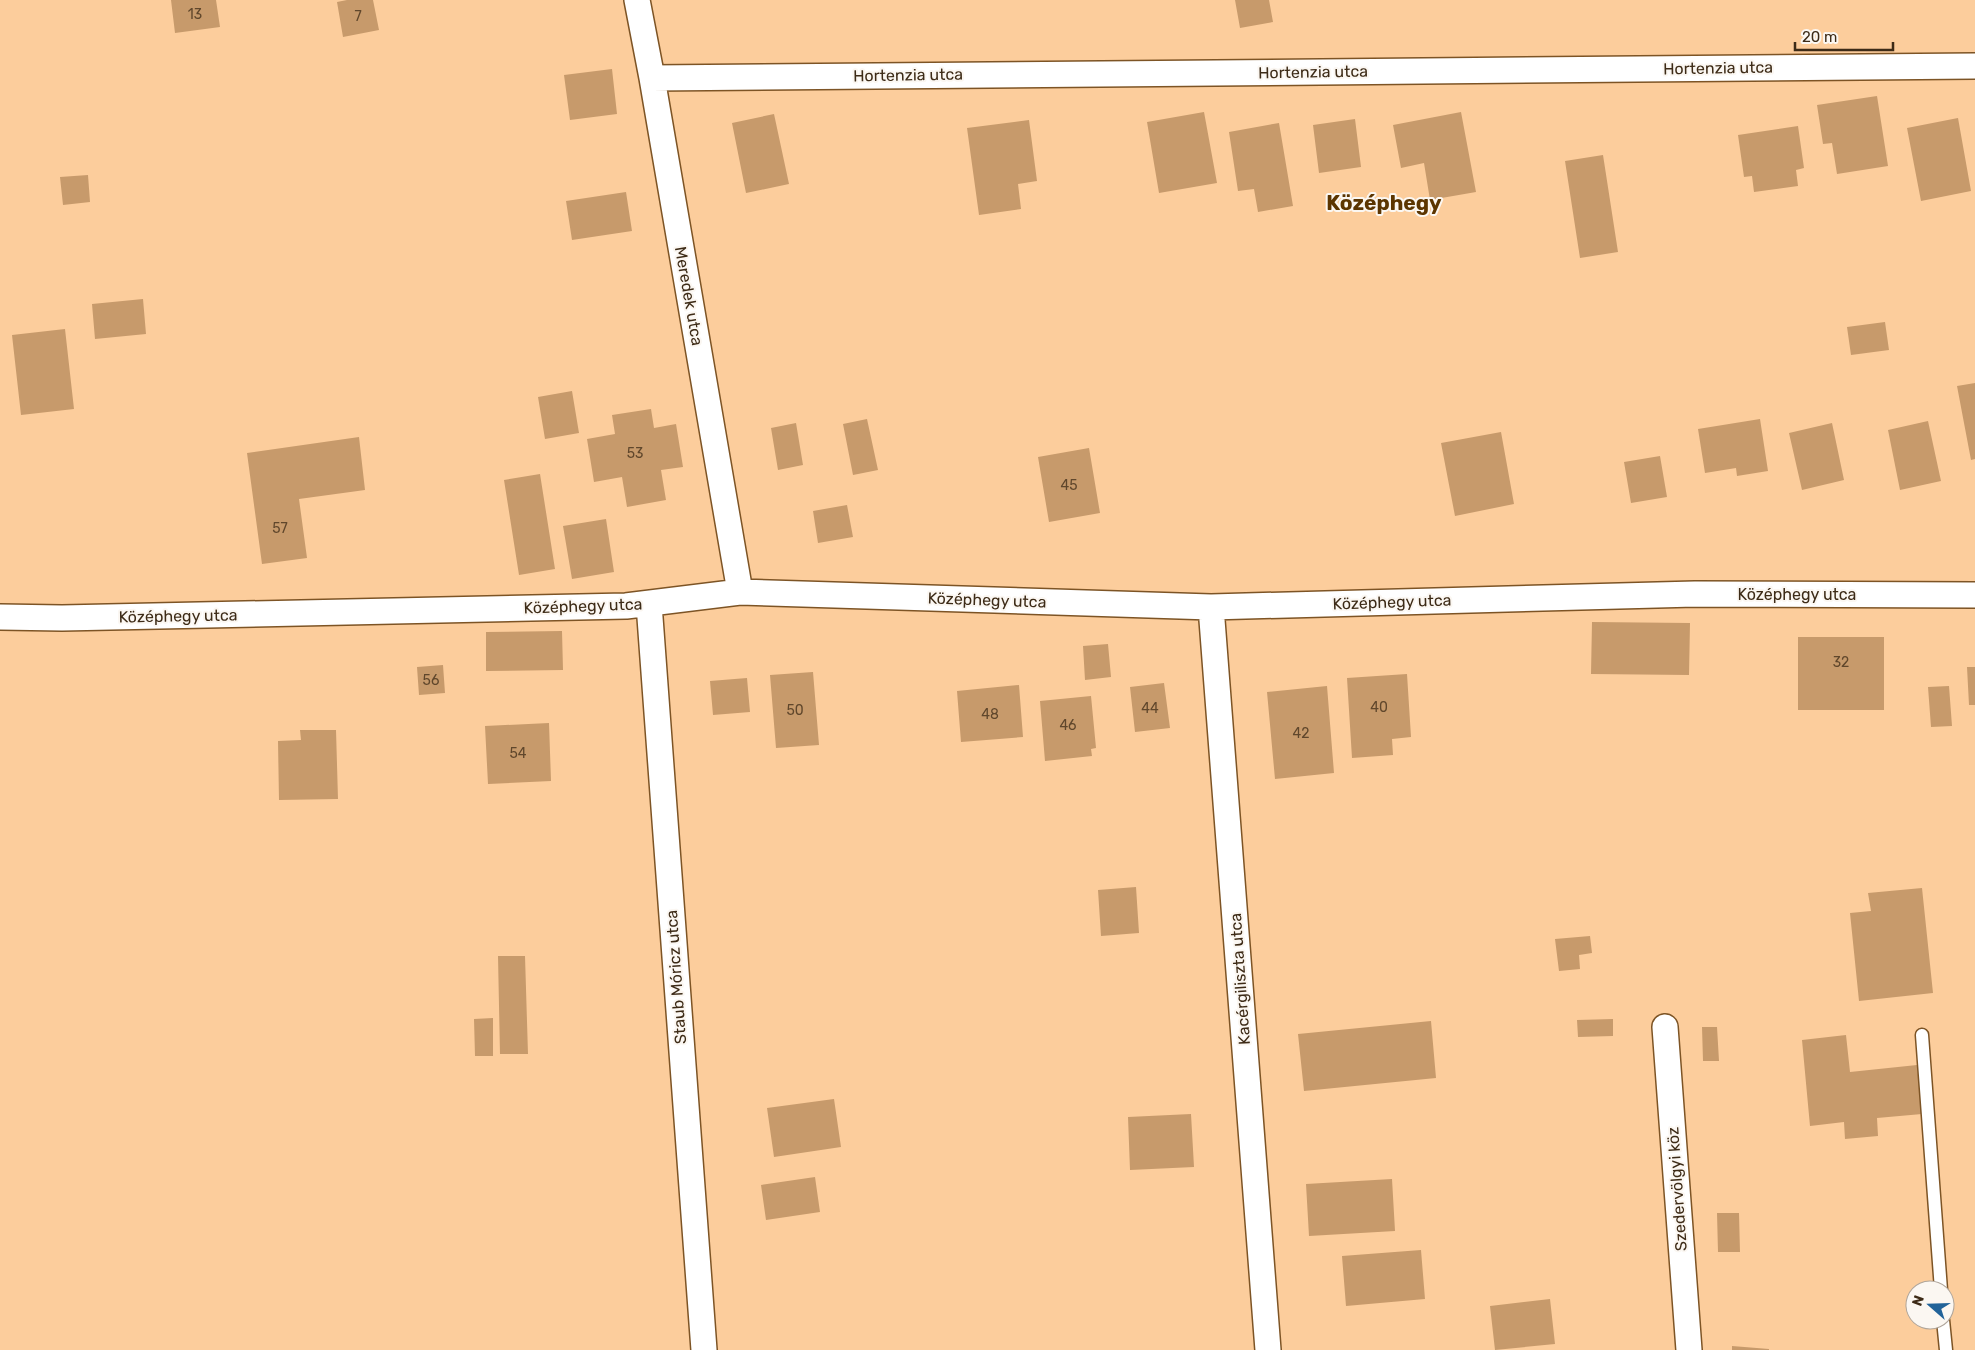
<svg xmlns="http://www.w3.org/2000/svg" width="1975" height="1350" font-family="Rubik,sans-serif">
<rect width="100%" height="100%" fill="#fccd9c"/>
<path fill="#c79a6b" d="M171 0H216L220 27 175 33Z
M347 0H373L379 30 343 37 337 2Z
M1235 0H1269L1273 22 1240 28Z
M612 69 617 114 570 120 564 75Z
M1877 96 1888 166 1837 174 1832 143 1823 144 1817 105Z
M1204 112 1217 183 1159 193 1147 122Z
M1461 112 1476 192 1430 200 1424 163 1401 168 1393 125Z
M774 114 789 184 746 193 732 123Z
M1958 118 1971 191 1921 201 1907 128Z
M1355 119 1361 167 1319 173 1313 125Z
M1029 120 1037 181 1018 184 1021 209 979 215 967 128Z
M1279 123 1293 206 1258 212 1254 189 1238 191 1229 132Z
M1798 126 1804 168 1796 170 1798 186 1754 192 1752 176 1744 177 1738 135Z
M1603 155 1618 252 1580 258 1565 161Z
M88 175 90 202 63 205 60 177Z
M626 192 632 231 572 240 566 201Z
M143 299 146 334 95 339 92 304Z
M1885 322 1889 350 1851 355 1847 327Z
M65 329 74 409 21 415 12 335Z
M1975 383V459L1971 460 1957 386Z
M572 391 579 433 545 439 538 397Z
M651 409 654 428 676 424 683 467 661 470 666 500 627 507 622 477 594 482 587 439 615 434 612 415Z
M867 419 878 470 853 475 843 424Z
M1760 419 1768 471 1737 476 1736 468 1705 473 1698 429Z
M1928 421 1941 481 1900 490 1888 430Z
M796 423 803 465 778 470 771 428Z
M1832 423 1844 480 1802 490 1789 433Z
M1501 432 1514 504 1455 516 1441 443Z
M359 437 365 490 299 499 307 558 262 564 247 453Z
M1089 448 1100 513 1049 522 1038 457Z
M1660 456 1667 497 1631 503 1624 462Z
M540 474 555 569 519 575 504 480Z
M847 505 853 537 818 543 813 511Z
M606 519 614 572 572 579 563 526Z
M1592 622 1690 623 1689 675 1591 674Z
M562 631 563 670 486 671V632Z
M1798 637H1884V710H1798Z
M1108 644 1111 677 1085 680 1083 646Z
M443 665 445 693 419 695 417 667Z
M1967 667H1975V705H1969Z
M813 672 819 745 776 748 770 675Z
M1407 674 1411 737 1392 739 1393 755 1352 758 1347 678Z
M747 678 750 712 713 715 710 681Z
M1164 683 1170 728 1135 732 1130 687Z
M1019 685 1023 737 961 742 957 691Z
M1327 686 1334 773 1275 779 1267 692Z
M1949 686 1952 726 1931 727 1928 687Z
M1091 696 1096 748 1091 749 1092 756 1045 761 1040 701Z
M549 723 551 781 488 784 485 726Z
M300 730H336L338 799 279 800 278 741 301 740Z
M1136 887 1139 933 1101 936 1098 890Z
M1922 888 1933 993 1859 1001 1850 913 1871 911 1868 893Z
M1590 936 1592 953 1579 955 1580 969 1559 971 1555 939Z
M498 956H525L528 1054H500Z
M493 1018V1056H475L474 1019Z
M1613 1019V1036L1578 1037 1577 1020Z
M1431 1021 1436 1078 1304 1091 1298 1034Z
M1702 1027H1717L1719 1061H1703Z
M1846 1035 1850 1072 1917 1065 1922 1114 1877 1118 1878 1136 1845 1139 1844 1122 1810 1126 1802 1040Z
M834 1099 841 1147 774 1157 767 1108Z
M1191 1114 1194 1167 1130 1170 1128 1117Z
M815 1177 820 1212 766 1220 761 1185Z
M1392 1179 1395 1231 1309 1236 1306 1184Z
M1717 1213H1739L1740 1252H1718Z
M1421 1250 1425 1299 1346 1306 1342 1256Z
M1550 1299 1555 1344 1495 1350 1490 1306Z
M1732 1346 1769 1349V1350H1732Z"/>
<g fill="none" stroke-linecap="round" stroke-linejoin="round">
<defs>
<path id="lane" d="M1922 1035 1941 1290
M1943 1320 1946 1350"/>
<path id="street" d="M637 0 652 78 740 592
M652 78 1975 66
M649 604 704 1350
M1211 607 1268 1350
M0 617 62 618 626 606 740 592 1211 607 1695 594 1975 595
M1665 1027 1689 1350"/>
</defs>
<use href="#lane" stroke="#7d5425" stroke-width="15"/>
<use href="#street" stroke="#7d5425" stroke-width="28"/>
<use href="#lane" stroke="#fff" stroke-width="12"/>
<use href="#street" stroke="#fff" stroke-width="25"/>
</g>
<g text-anchor="middle" dominant-baseline="central" stroke-width="4" stroke-linejoin="round" paint-order="stroke">
<g font-size="14" fill="#60472c">
<text x="195" y="14">13</text>
<text x="358" y="16">7</text>
<text x="635" y="453">53</text>
<text x="1069" y="485">45</text>
<text x="280" y="528">57</text>
<text x="1841" y="662">32</text>
<text x="431" y="680">56</text>
<text x="1379" y="707">40</text>
<text x="1150" y="708">44</text>
<text x="795" y="710">50</text>
<text x="990" y="714">48</text>
<text x="1068" y="725">46</text>
<text x="1301" y="733">42</text>
<text x="518" y="753">54</text>
</g>
<g font-size="16" fill="#3d2b17" stroke="#fbf7f2">
<text transform="translate(1718 68) rotate(-1)">Hortenzia utca</text>
<text transform="translate(1313 72) rotate(-1)">Hortenzia utca</text>
<text transform="translate(908 75) rotate(-1)">Hortenzia utca</text>
<text transform="translate(689 296) rotate(80)">Meredek utca</text>
<text x="1797" y="594">Középhegy utca</text>
<text transform="translate(987 600) rotate(2)">Középhegy utca</text>
<text transform="translate(1392 602) rotate(-2)">Középhegy utca</text>
<text transform="translate(583 606) rotate(-2)">Középhegy utca</text>
<text transform="translate(178 616) rotate(-1)">Középhegy utca</text>
<text transform="translate(676 977) rotate(-94)">Staub Móricz utca</text>
<text transform="translate(1240 979) rotate(-94)">Kacérgiliszta utca</text>
<text transform="translate(1677 1189) rotate(-94)">Szedervölgyi köz</text>
</g>
<g font-size="21" font-weight="bold" fill="#5c3500" stroke="#fbf7f2">
<text x="1384" y="202">Középhegy</text>
</g>
</g>
<g transform="translate(1930 1305) rotate(290)"><circle r="24" fill="#fbf7f2" stroke="#afa59a"/>
<path d="M0-4L9 19L0 12L-9 19Z" fill="#226399"/>
<text y="-8" font-size="14" font-weight="bold" text-anchor="middle" fill="#3d2b17">N</text>
</g>
<path d="M1795 42v8h98v-8" fill="none" stroke="#3d2b17" stroke-width="2.5"/>
<text x="1802" y="42" font-size="15" fill="#3d2b17" stroke="#fbf7f2" stroke-width="4" paint-order="stroke">20 m</text>
</svg>
